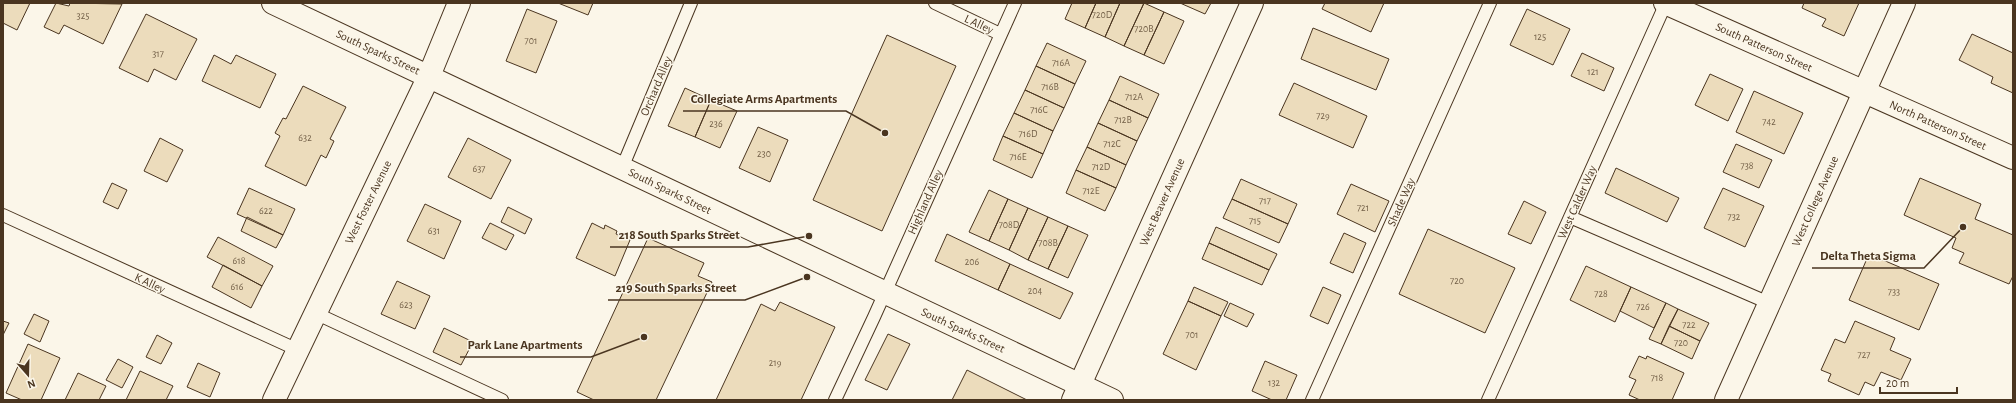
<svg xmlns="http://www.w3.org/2000/svg" width="2016" height="403" font-family="'Alegreya Sans',sans-serif">
<rect width="100%" height="100%" fill="#fbf6e9"/>
<path fill="#ecdcbc" stroke="#4a3520" d="M3 3H30L17 30 3 23Z
M56 3 69 6 70 3 122 4 103 44 64 25 59 34 44 27Z
M558 3H593L588 15Z
M1072 3H1096L1085 28 1065 19Z
M1096 3H1120L1105 37 1085 28Z
M1120 3H1144L1124 46 1105 37Z
M1144 3 1164 12 1144 55 1124 46Z
M1180 3H1211L1205 14Z
M1325 3H1384L1371 32 1322 9Z
M1804 3H1859L1844 36 1822 26 1826 19 1802 8Z
M527 9 557 21 536 73 506 61Z
M1527 9 1570 29 1553 65 1510 45Z
M1164 12 1184 21 1164 64 1144 55Z
M146 14 197 39 176 80 154 69 148 82 119 68Z
M1313 28 1389 59 1376 90 1301 59Z
M1972 34 2013 53V93L1991 83 1993 77 1959 60Z
M887 35 956 66 882 231 813 200Z
M1047 43 1086 61 1075 84 1036 66Z
M1582 53 1614 68 1604 91 1571 76Z
M214 55 231 64 236 55 276 74 260 108 202 81Z
M1036 66 1075 84 1064 108 1025 90Z
M1710 74 1743 89 1728 121 1695 105Z
M1120 76 1159 94 1148 118 1109 100Z
M1294 83 1367 116 1353 148 1279 115Z
M303 86 346 107 330 139 334 141 326 158 321 155 306 186 265 166 280 136 275 133 283 118 286 119Z
M685 88 711 100 695 137 668 126Z
M1025 90 1064 108 1053 131 1014 113Z
M1754 91 1803 113 1784 154 1736 132Z
M711 100 737 111 720 148 695 137Z
M1109 100 1148 118 1137 141 1098 123Z
M1014 113 1053 131 1043 154 1003 136Z
M1098 123 1137 141 1126 165 1087 147Z
M758 127 788 140 770 182 739 168Z
M1003 136 1043 154 1032 178 993 160Z
M160 138 183 150 167 182 144 171Z
M468 138 511 160 491 199 448 177Z
M1736 144 1772 160 1759 188 1723 172Z
M1087 147 1126 165 1116 188 1076 170Z
M1616 168 1679 198 1667 222 1605 193Z
M1076 170 1116 188 1105 211 1066 193Z
M1920 178 1981 204 1975 219 2013 235V276L2009 284 1959 263 1964 253 1952 248 1956 238 1904 215Z
M1241 179 1297 204 1288 224 1232 199Z
M112 183 127 190 118 209 103 202Z
M1351 184 1389 201 1375 232 1337 214Z
M249 188 295 209 283 235 237 214Z
M1723 188 1764 206 1745 247 1704 228Z
M989 190 1008 199 989 241 969 232Z
M1008 199 1028 208 1009 250 989 241Z
M1232 199 1288 224 1279 243 1223 218Z
M1524 201 1546 212 1531 244 1508 234Z
M425 204 461 221 444 259 407 241Z
M508 207 532 219 525 234 501 222Z
M1028 208 1048 217 1028 260 1009 250Z
M247 217 283 235 276 248 241 231Z
M1048 217 1068 226 1048 269 1028 260Z
M490 223 514 235 506 250 482 238Z
M592 223 604 229 605 225 617 231 616 234 630 240 615 276 576 258Z
M1068 226 1088 235 1068 278 1048 269Z
M1216 227 1277 254 1269 270 1209 243Z
M1428 229 1515 268 1485 333 1399 294Z
M1344 233 1366 243 1353 273 1330 263Z
M947 234 1010 264 998 290 935 261Z
M218 237 273 266 262 286 207 257Z
M648 238 704 263 698 276 712 282 656 400H594L577 392Z
M1209 243 1269 270 1262 285 1202 259Z
M1869 254 1939 284 1919 330 1849 300Z
M1010 264 1073 293 1060 319 998 290Z
M223 265 262 286 251 308 212 287Z
M1586 266 1631 287 1615 322 1570 300Z
M397 281 430 296 415 329 381 314Z
M1194 287 1228 302 1221 316 1188 301Z
M1323 287 1341 295 1328 324 1310 316Z
M1631 287 1666 303 1654 328 1620 311Z
M1188 301 1221 316 1196 370 1163 354Z
M780 302 835 327 801 400H716L761 304 775 311Z
M1230 303 1254 314 1247 327 1224 316Z
M1666 303 1678 309 1661 344 1649 339Z
M1678 309 1709 323 1700 341 1669 326Z
M34 314 49 321 40 342 24 334Z
M3 321 9 323 3 335Z
M1855 321 1895 338 1890 350 1911 359 1901 380 1881 372 1874 386 1865 382 1859 395 1828 381 1831 374 1821 370 1835 339 1845 343Z
M1669 326 1700 341 1692 359 1661 344Z
M444 328 473 342 461 365 433 352Z
M888 334 910 344 887 390 865 380Z
M157 335 172 343 161 364 146 357Z
M28 344 60 358 41 400H22L6 393Z
M1639 356 1646 359 1647 356 1684 373 1672 400H1640L1629 395 1636 380 1629 377Z
M118 359 133 367 122 388 106 380Z
M1265 361 1297 375 1286 400H1272L1252 391Z
M198 363 220 373 210 397 187 387Z
M967 370 1027 400H952Z
M140 371 173 386 166 400H126Z
M78 373 106 386 99 400H65Z"/>
<g fill="none" stroke-linecap="round" stroke-linejoin="round">
<defs>
<path id="lane" d="M935 3 1000 34
M622 168 691 3
M3 215 298 350
M1570 217 1769 303
M315 313 502 400
M835 400 874 317 1015 3
M1312 400 1490 3
M1488 400 1666 3"/>
<path id="street" d="M1665 3 2013 158
M274 400 429 76 459 3"/>
<path id="secondary" d="M273 3 1112 400"/>
<path id="primary" d="M1073 400 1252 3
M1726 400 1904 3"/>
</defs>
<use href="#lane" stroke="#4a3520" stroke-width="14"/>
<use href="#street" stroke="#4a3520" stroke-width="24"/>
<use href="#secondary" stroke="#4a3520" stroke-width="24"/>
<use href="#primary" stroke="#4a3520" stroke-width="24"/>
<use href="#lane" stroke="#fbf6e9" stroke-width="12"/>
<use href="#street" stroke="#fbf6e9" stroke-width="22"/>
<use href="#secondary" stroke="#fbf6e9" stroke-width="22"/>
<use href="#primary" stroke="#fbf6e9" stroke-width="22"/>
</g>
<g text-anchor="middle" dominant-baseline="central" stroke-width="3" stroke-linejoin="round" paint-order="stroke">
<g font-size="10" fill="#725f47">
<text x="1102" y="15">720D</text>
<text x="83" y="16">325</text>
<text x="1144" y="29">720B</text>
<text x="1540" y="37">125</text>
<text x="531" y="41">701</text>
<text x="158" y="54">317</text>
<text x="1061" y="63">716A</text>
<text x="1593" y="72">121</text>
<text x="1050" y="87">716B</text>
<text x="1134" y="97">712A</text>
<text x="1039" y="110">716C</text>
<text x="1323" y="116">729</text>
<text x="1123" y="120">712B</text>
<text x="1769" y="122">742</text>
<text x="716" y="124">236</text>
<text x="1028" y="134">716D</text>
<text x="305" y="138">632</text>
<text x="1112" y="144">712C</text>
<text x="764" y="154">230</text>
<text x="1018" y="157">716E</text>
<text x="1747" y="166">738</text>
<text x="1101" y="167">712D</text>
<text x="479" y="169">637</text>
<text x="1091" y="191">712E</text>
<text x="1265" y="201">717</text>
<text x="1363" y="208">721</text>
<text x="266" y="211">622</text>
<text x="1734" y="217">732</text>
<text x="1255" y="221">715</text>
<text x="1009" y="225">708D</text>
<text x="434" y="231">631</text>
<text x="1048" y="243">708B</text>
<text x="239" y="261">618</text>
<text x="972" y="262">206</text>
<text x="1457" y="281">720</text>
<text x="237" y="287">616</text>
<text x="1035" y="291">204</text>
<text x="1894" y="292">733</text>
<text x="1601" y="294">728</text>
<text x="406" y="305">623</text>
<text x="1643" y="307">726</text>
<text x="1689" y="325">722</text>
<text x="1192" y="335">701</text>
<text x="1681" y="343">720</text>
<text x="1864" y="355">727</text>
<text x="775" y="363">219</text>
<text x="1657" y="378">718</text>
<text x="1274" y="383">132</text>
</g>
<g font-size="12" fill="#4a3520" stroke="#fbf6e9">
<text transform="translate(979 24) rotate(25)">L Alley</text>
<text transform="translate(1764 47) rotate(24)">South Patterson Street</text>
<text transform="translate(378 52) rotate(25)">South Sparks Street</text>
<text transform="translate(656 86) rotate(-67)">Orchard Alley</text>
<text transform="translate(1938 125) rotate(24)">North Patterson Street</text>
<text transform="translate(670 191) rotate(26)">South Sparks Street</text>
<text transform="translate(1815 201) rotate(-66)">West College Avenue</text>
<text transform="translate(368 202) rotate(-64)">West Foster Avenue</text>
<text transform="translate(925 202) rotate(-66)">Highland Alley</text>
<text transform="translate(1162 202) rotate(-66)">West Beaver Avenue</text>
<text transform="translate(1401 202) rotate(-66)">Shade Way</text>
<text transform="translate(1577 202) rotate(-66)">West Calder Way</text>
<text transform="translate(150 283) rotate(25)">K Alley</text>
<text transform="translate(963 330) rotate(25)">South Sparks Street</text>
</g>
</g>
<path fill="none" stroke="#4a3520" stroke-width="1.5" d="M885 133L846 111H683M809 236L748 247H610M1963 227L1924 268H1812M807 277L745 300H608M644 337L591 357H460"/>
<g fill="#4a3520" stroke="#fbf6e9" stroke-width="1.5">
<circle cx="885" cy="133" r="4"/>
<circle cx="809" cy="236" r="4"/>
<circle cx="1963" cy="227" r="4"/>
<circle cx="807" cy="277" r="4"/>
<circle cx="644" cy="337" r="4"/>
</g>
<g font-size="13" text-anchor="middle" font-weight="bold" fill="#4a3520" stroke="#fbf6e9" stroke-width="3" stroke-linejoin="round" paint-order="stroke">
<text x="764" y="103">Collegiate Arms Apartments</text>
<text x="679" y="239">218 South Sparks Street</text>
<text x="1868" y="260">Delta Theta Sigma</text>
<text x="676" y="292">219 South Sparks Street</text>
<text x="525" y="349">Park Lane Apartments</text>
</g>
<rect width="2016" height="403" fill="none" stroke="#4a3520" stroke-width="8"/>
<g transform="translate(28 375) rotate(160)" stroke="#fbf6e9" stroke-width="3" paint-order="stroke">
<path d="M0-3L7 15L0 10L-7 15Z" fill="#4a3520"/>
<text y="-6" font-size="11" font-weight="bold" text-anchor="middle" fill="#4a3520">N</text>
</g>
<path d="M1880 387v6h77v-6" fill="none" stroke="#4a3520" stroke-width="2"/>
<text x="1886" y="387" font-size="12" fill="#4a3520" stroke="#fbf6e9" stroke-width="3" paint-order="stroke">20 m</text>
</svg>
